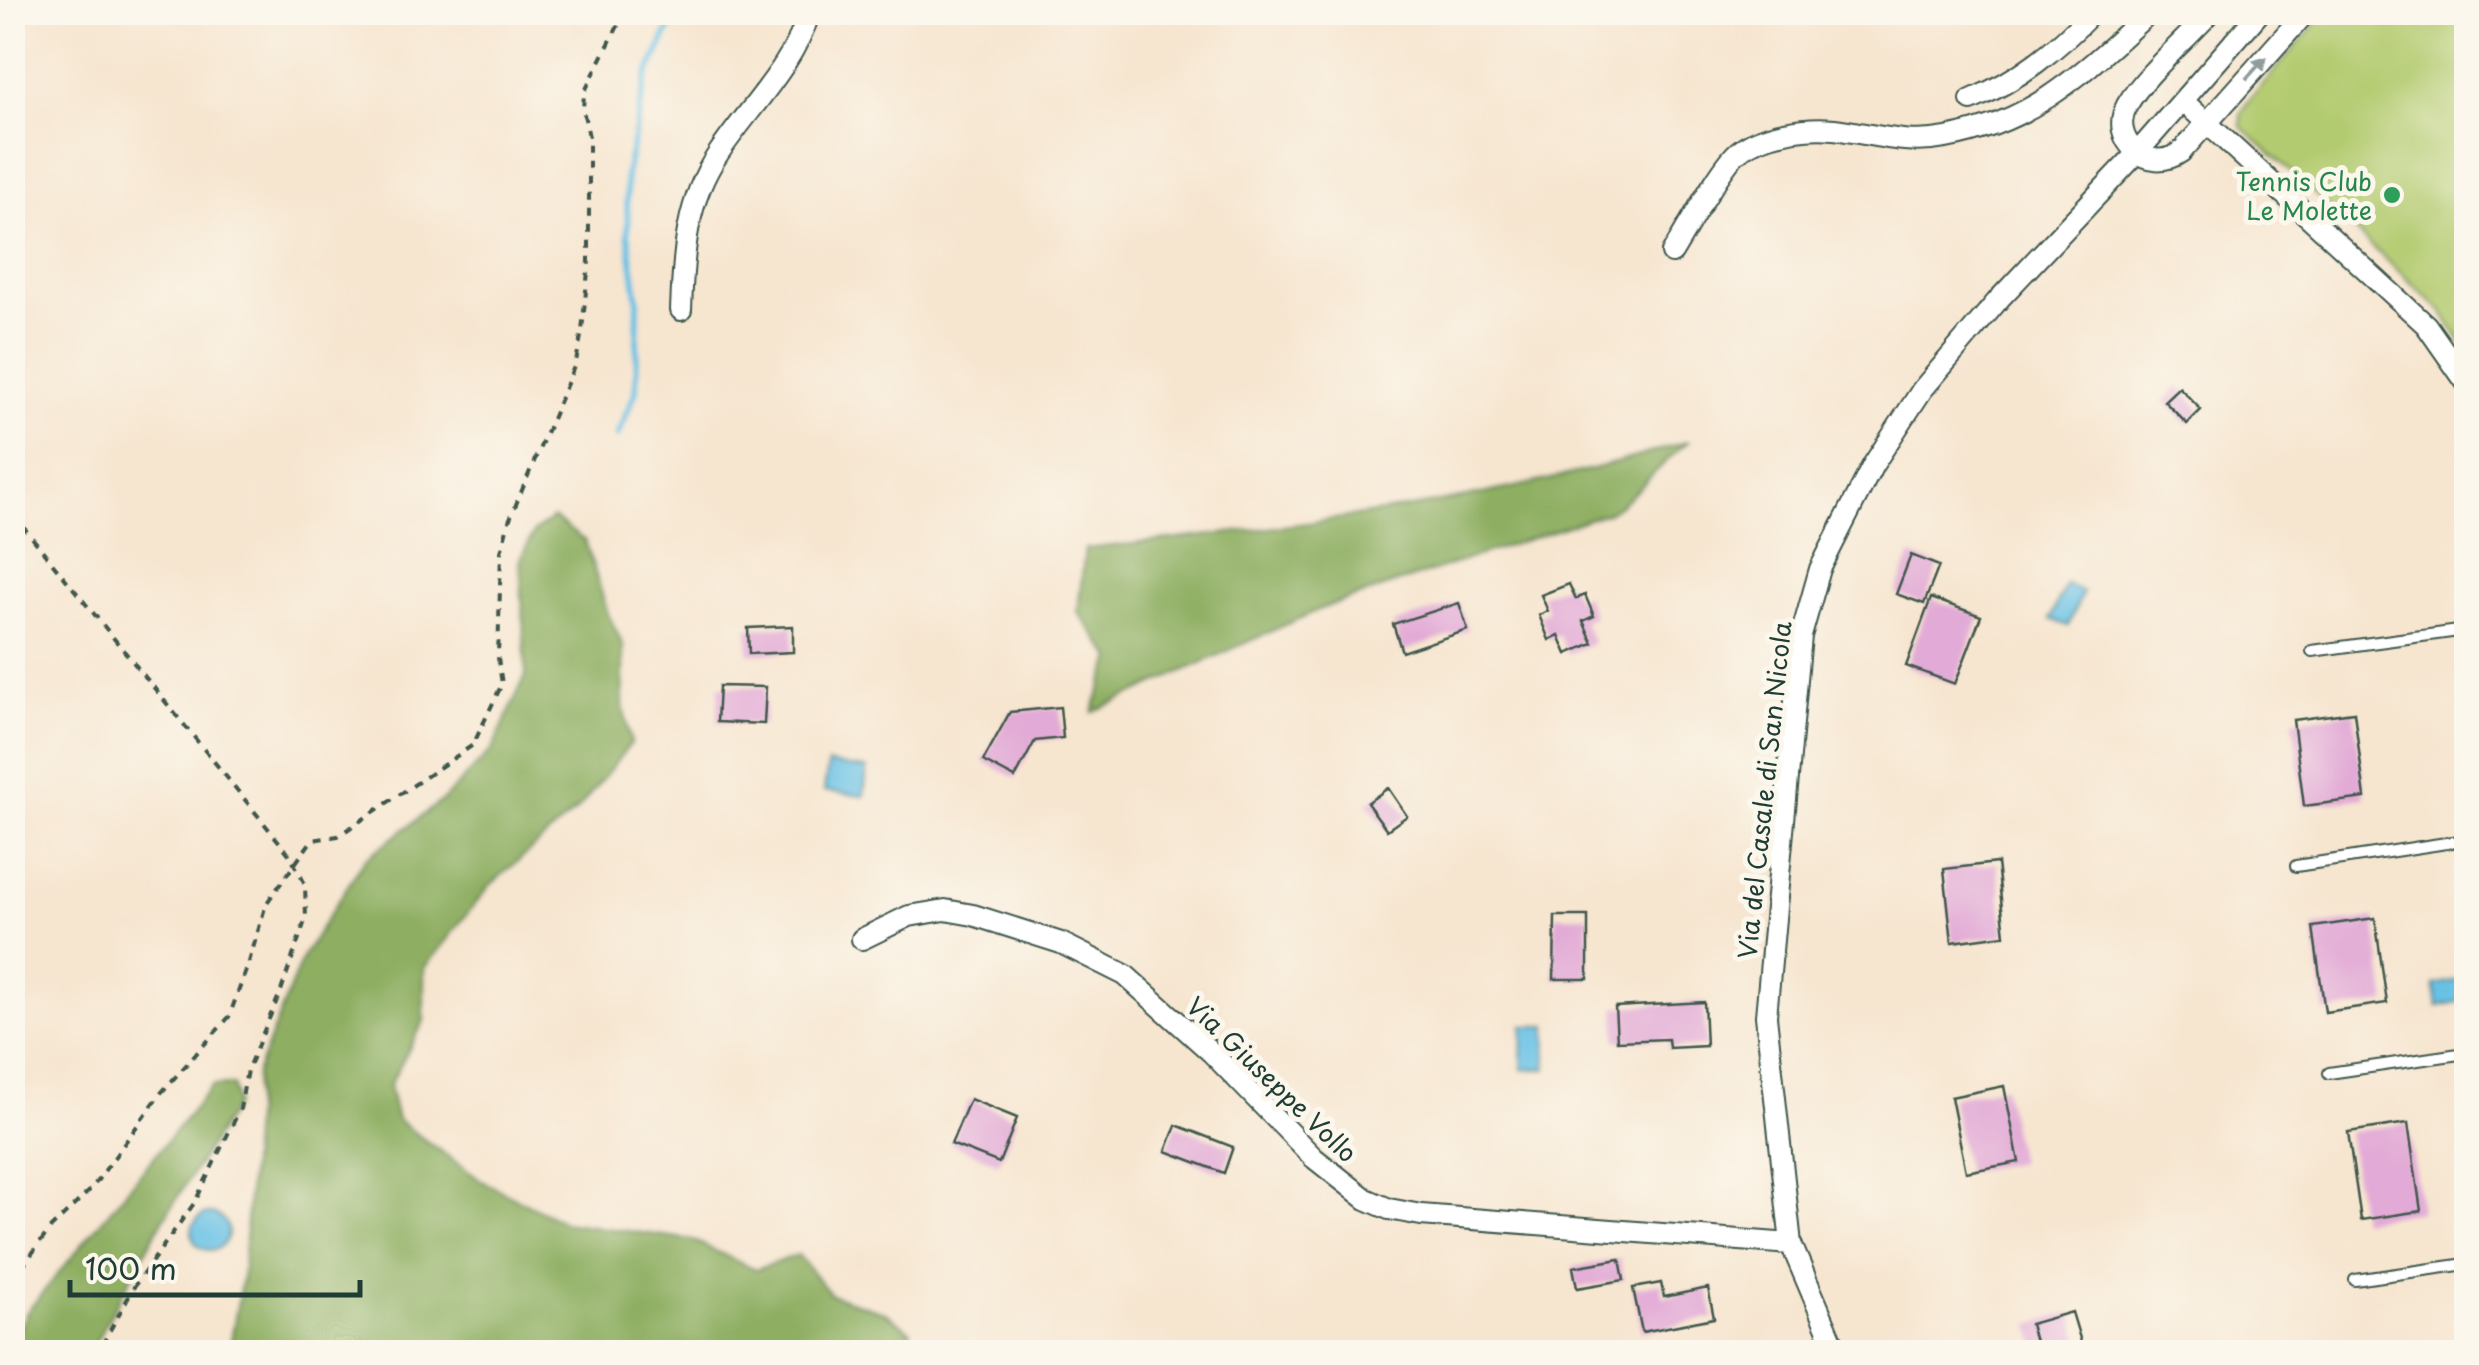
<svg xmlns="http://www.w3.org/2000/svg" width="2479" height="1365" font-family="'Playpen Sans',sans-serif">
<rect width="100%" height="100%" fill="#fbf7ec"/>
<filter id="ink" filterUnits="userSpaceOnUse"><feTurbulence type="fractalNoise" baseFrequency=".01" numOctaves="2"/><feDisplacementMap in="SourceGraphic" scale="20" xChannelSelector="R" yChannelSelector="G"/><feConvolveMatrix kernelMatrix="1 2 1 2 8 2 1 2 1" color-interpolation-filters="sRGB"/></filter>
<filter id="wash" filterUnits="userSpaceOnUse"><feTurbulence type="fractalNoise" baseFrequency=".0048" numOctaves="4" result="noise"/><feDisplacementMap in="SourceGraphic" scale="40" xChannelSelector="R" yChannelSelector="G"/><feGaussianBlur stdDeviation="2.25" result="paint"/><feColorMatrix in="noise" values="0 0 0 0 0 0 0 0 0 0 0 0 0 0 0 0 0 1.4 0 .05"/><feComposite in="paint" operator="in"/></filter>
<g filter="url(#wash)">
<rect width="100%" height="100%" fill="#f6e5cf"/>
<path fill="#b3cb70" stroke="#698452" stroke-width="2.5" d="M2326 12 2466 13V350L2442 311 2242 127 2241 114 2247 103Z"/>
<path fill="#8eaf62" stroke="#56764b" stroke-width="2.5" d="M1689 441C1660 463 1639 494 1609 512L1320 609 1093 712 1112 658 1078 612 1085 549C1287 528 1494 504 1689 441Z
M553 518 585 541 608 614 623 645V705L631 743 579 808 490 885 424 968V1021L389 1086 397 1120 482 1181 563 1222 692 1240 755 1270 798 1255 831 1295 884 1312 911 1331 902 1352H229L243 1271 256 1074 303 956 365 859 443 800 492 750 526 675 520 560 534 532Z
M233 1085 236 1104 161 1223 90 1352H13V1341L27 1312 212 1086Z"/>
<path fill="#67c1e5" stroke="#437f8c" stroke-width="2.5" d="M2066 584 2083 592 2068 626 2050 619Z
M828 764 867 769 864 796 824 791Z
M2466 978V1000L2438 1006 2434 985Z
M1523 1026H1547L1546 1069H1522Z
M192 1232a18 18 0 1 1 36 0a18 18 0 1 1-36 0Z"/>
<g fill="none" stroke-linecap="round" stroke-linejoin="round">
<path stroke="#67c1e5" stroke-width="6" d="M617 436 636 391 638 302 628 233 626 175 647 76 677 12"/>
</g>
<g id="blocks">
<path fill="#e2aad6" d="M2179 387 2201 410 2187 424 2164 401Z
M1911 555 1939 566 1924 604 1896 594Z
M1569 584 1576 599 1585 595 1594 616 1583 621 1593 643 1567 654 1559 635 1549 640 1539 615 1548 611 1541 595Z
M1931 598 1981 616 1955 684 1906 666Z
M1459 603 1468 630 1402 652 1393 624Z
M793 626V652L749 654 748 628Z
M719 686 766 687 764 724 717 722Z
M1060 707 1063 738 1035 741 1015 778 983 761 1010 712Z
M2354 712 2365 798 2304 806 2293 720Z
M1388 788 1407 816 1387 830 1367 803Z
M1997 863 2005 935 1952 942 1944 869Z
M1555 916H1588V979H1554Z
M2375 918 2387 1003 2325 1012 2313 927Z
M1704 1002 1706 1046 1669 1048 1668 1039 1617 1041 1615 1007Z
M2004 1086 2019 1162 1966 1172 1951 1097Z
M970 1099 1017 1118 999 1163 951 1144Z
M2408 1123 2421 1211 2361 1220 2348 1132Z
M1176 1125 1233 1147 1224 1173 1166 1151Z
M1620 1259 1624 1280 1577 1288 1573 1267Z
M1661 1283 1664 1297 1708 1288 1714 1318 1642 1332 1633 1288Z
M2072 1312 2084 1352H2038L2030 1324Z"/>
</g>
</g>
<g filter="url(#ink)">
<use href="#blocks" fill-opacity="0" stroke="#3f564b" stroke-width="2.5"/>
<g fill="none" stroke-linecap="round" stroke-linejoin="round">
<defs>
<path id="service" d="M2312 651 2466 630
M2296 866 2466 840
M2329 1073 2466 1053
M2355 1280 2466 1264"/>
<path id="minor" d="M2211 12C2186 40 2146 73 2127 105 2108 140 2149 175 2181 152L2306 12
M1971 100C2019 80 2056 50 2093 12
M2183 101 2426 325 2466 382
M1672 253C1686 231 1722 164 1739 151 1761 133 1806 126 1834 129 1873 134 1906 146 1946 138 2037 121 2084 71 2150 12
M681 310C683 255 686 201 718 154 750 106 791 69 810 12
M862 939 909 916 945 910 973 915 1061 943 1125 975 1211 1052 1314 1158 1366 1199 1389 1209 1421 1215 1791 1244
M1837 1352 1791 1244 1766 1016 1801 636 1820 569 1873 465 1922 390 2000 298 2137 153 2260 12"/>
</defs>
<use href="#service" stroke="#3f564b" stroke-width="14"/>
<use href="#minor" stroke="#3f564b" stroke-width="24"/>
<path stroke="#3f564b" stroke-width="4" stroke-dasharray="8 8" stroke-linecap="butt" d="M12 513 289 854 305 884 306 918 281 991 247 1070 240 1109 195 1202 135 1285 98 1352
M12 1281 50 1229 92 1188 161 1093 229 1017 249 962 266 904 312 840 338 836 473 745 502 684 498 658 501 552 509 521 576 362 582 331 589 261V137L583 110 584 93 625 12"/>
<use href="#service" stroke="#fff" stroke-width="10"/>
<use href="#minor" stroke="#fff" stroke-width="20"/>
</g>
<defs><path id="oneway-solid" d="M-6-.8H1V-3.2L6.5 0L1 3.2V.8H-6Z" transform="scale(2.5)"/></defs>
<use fill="#8f9e9a" href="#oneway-solid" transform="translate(2256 68) rotate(-48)"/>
</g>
<circle fill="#2e9e5b" stroke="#fbf7ec" stroke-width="4" cx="2392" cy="195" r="10"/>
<g text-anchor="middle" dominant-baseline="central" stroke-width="10" stroke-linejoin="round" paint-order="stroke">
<g font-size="25" fill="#27864d" stroke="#fbf7ec" text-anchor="end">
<text x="2372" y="181">Tennis Club<tspan x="2372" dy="29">Le Molette</tspan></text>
</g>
<g font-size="25" fill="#1f3d34" stroke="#fbf7ec">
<text transform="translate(1764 790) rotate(-84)">Via del Casale di San Nicola</text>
<text transform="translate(1272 1079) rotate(44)">Via Giuseppe Vollo</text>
</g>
</g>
<rect width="2479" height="1365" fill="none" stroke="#fbf7ec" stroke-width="50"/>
<path d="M70 1280v15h290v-15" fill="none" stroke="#1f3d34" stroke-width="5"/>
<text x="85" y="1280" font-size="30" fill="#1f3d34" stroke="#fbf7ec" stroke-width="8" paint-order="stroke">100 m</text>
</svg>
